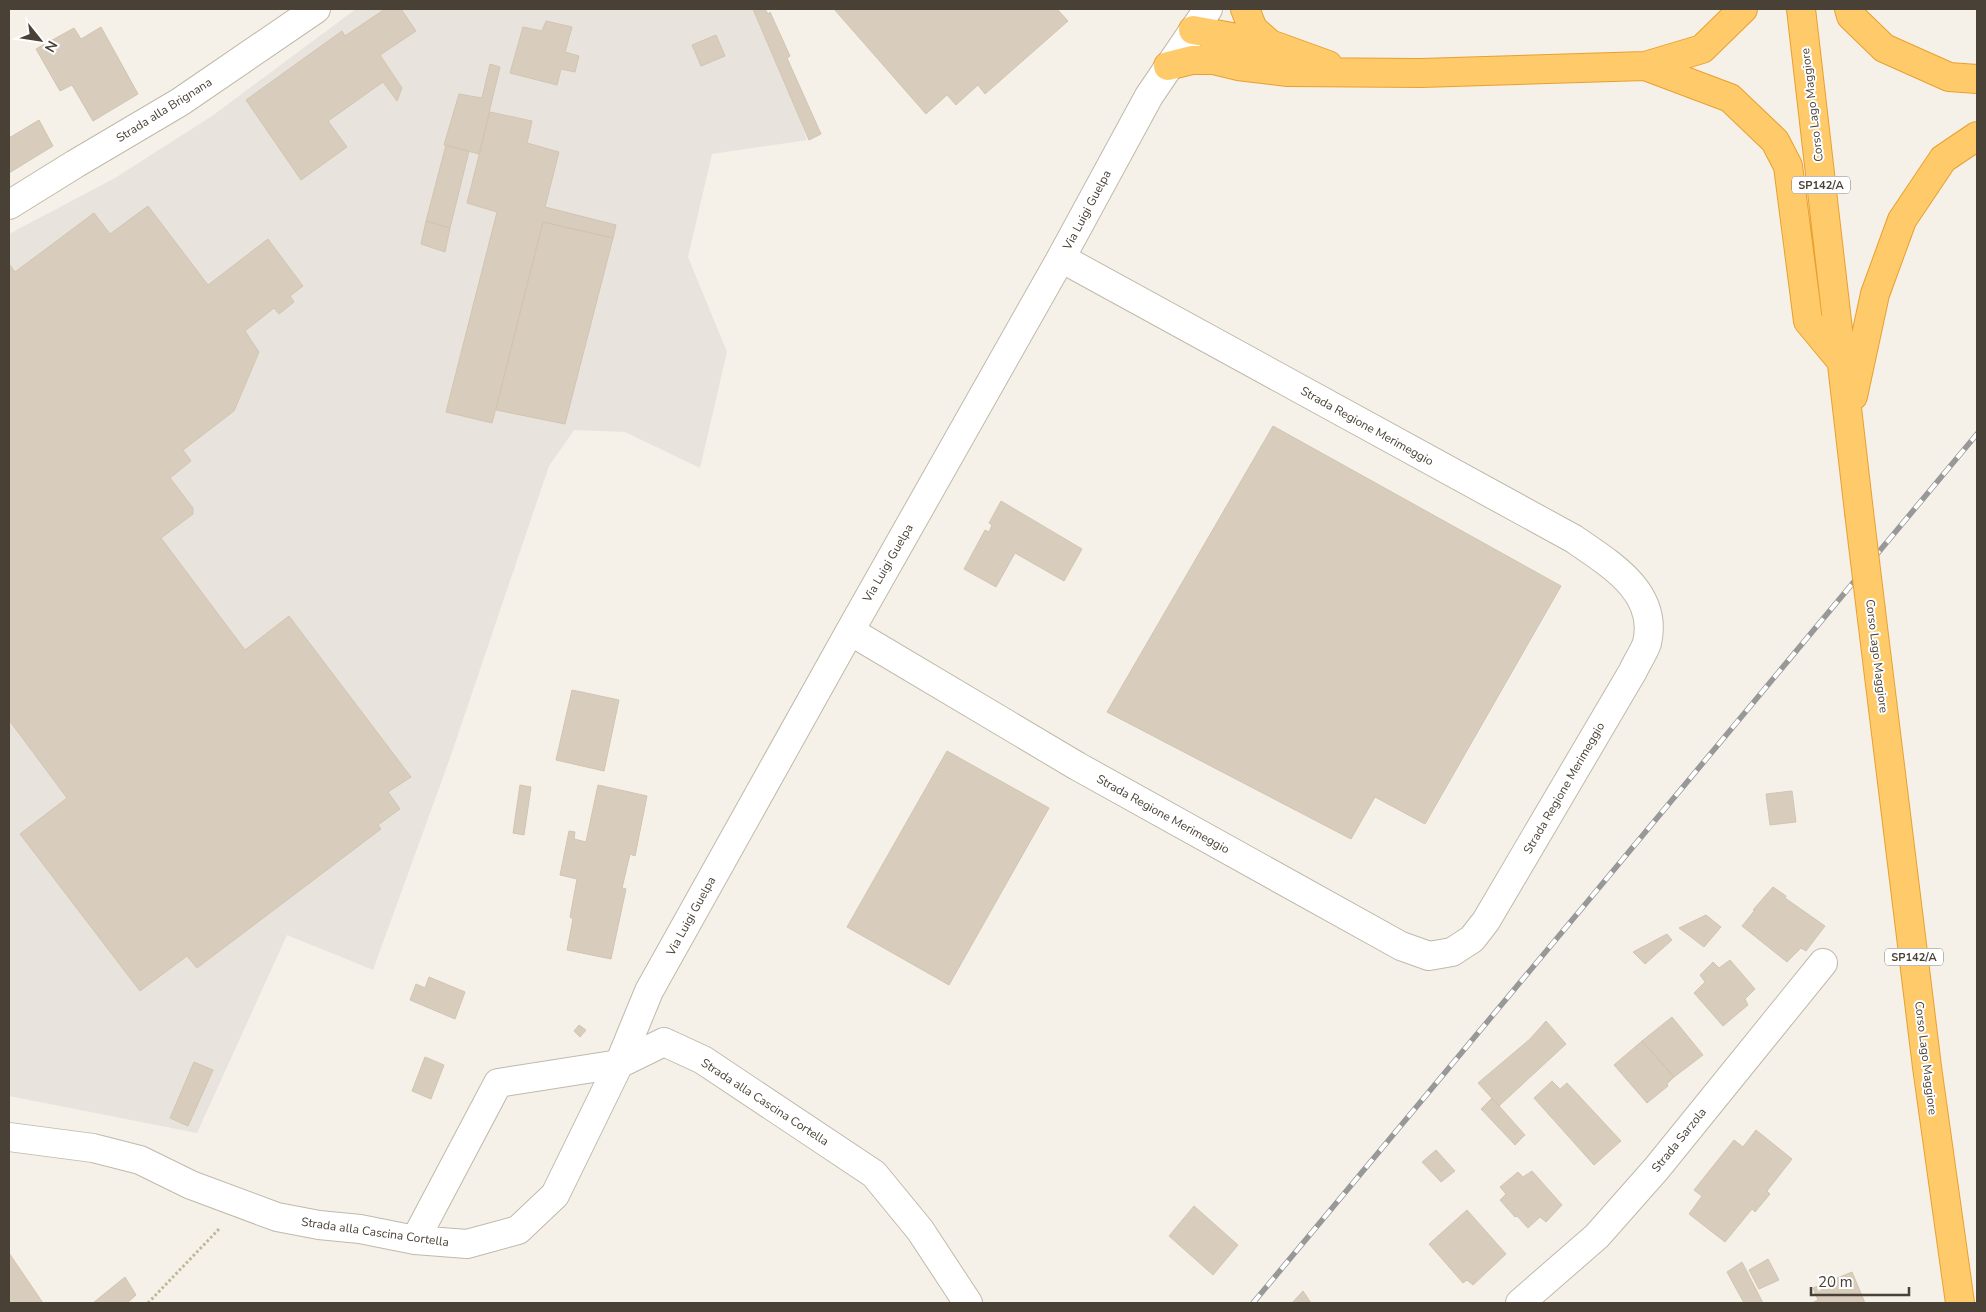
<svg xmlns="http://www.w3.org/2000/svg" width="1986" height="1312" font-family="'Nunito Sans',sans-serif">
<rect width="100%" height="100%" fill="#f5f1e8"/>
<path fill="#e8e3dd" d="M356 9H764L807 140 712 154 688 257 727 352 700 468 625 432 574 430 549 466 450 758 373 970 287 935 197 1133 9 1096V234L115 178 212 116Z"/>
<path fill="#d8cdbd" stroke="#d3c4b0" d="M385 9H401L416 31 380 55 402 88 397 101 383 82 328 121 347 147 301 180 246 100 342 31 345 36Z
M753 9H765L768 14 770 12 790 56 787 58 821 134 809 140Z
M834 9H1057L1068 21 985 94 978 85 956 105 947 95 926 114Z
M546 21 572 27 565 52 579 56 575 72 561 69 557 85 510 73 523 27 542 31Z
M101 27 138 94 93 121 72 85 60 91 36 49 74 28 81 39Z
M716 35 725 56 701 66 692 45Z
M490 64 500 67 479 154 444 145 459 94 482 98Z
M490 112 532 121 527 143 559 152 545 207 616 225 613 238 543 222 492 423 446 412 497 212 467 203Z
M39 120 53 146 9 173V138Z
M446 145 469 151 450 228 426 221Z
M148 206 208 285 268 239 303 286 290 296 294 302 279 314 274 308 245 331 259 352 234 411 183 450 191 461 170 478 193 508V514L161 538 245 650 289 616 411 777 388 792 400 809 378 825 381 829 197 968 187 956 140 991 20 834 67 798 9 720V264L15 272 94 213 110 234Z
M426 221 450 228 445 252 421 244Z
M543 222 613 238 565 424 496 410Z
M1273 426 1561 586 1425 824 1375 797 1351 839 1107 712Z
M1001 501 1082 549 1064 581 1015 553 996 587 964 569 985 530 989 532 992 525 989 523Z
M572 690 619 700 604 771 556 760Z
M947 751 1049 808 949 985 847 927Z
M520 785 531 787 524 835 513 833Z
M598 785 647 796 635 856 630 854 622 888 626 889 611 959 567 950 573 919 570 917 577 879 560 875 569 831 575 832 574 839 586 842Z
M1792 791 1796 822 1770 825 1766 794Z
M1773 887 1786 896 1785 898 1825 926 1806 951 1801 948 1787 962 1742 926 1755 910H1753Z
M1706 915 1721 927 1704 947 1679 928Z
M1667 934 1672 940 1645 964 1633 952Z
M1730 960 1755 989 1745 999 1748 1005 1723 1026 1694 993 1705 982 1700 975 1713 962 1719 968Z
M429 977 465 992 455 1019 410 1000 416 984 425 988Z
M1672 1017 1703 1055 1674 1077 1642 1041Z
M1546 1021 1566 1044 1499 1106 1478 1083 1530 1039Z
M579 1025 586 1030 580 1037 574 1031Z
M1642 1041 1674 1077 1667 1084 1668 1086 1647 1103 1614 1065Z
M425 1057 444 1065 431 1099 412 1091Z
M194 1062 213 1070 188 1126 170 1118Z
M1552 1081 1560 1089 1567 1083 1621 1141 1594 1165 1534 1098Z
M1492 1098 1525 1135 1515 1145 1481 1109Z
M1756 1130 1792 1159 1767 1191 1770 1194 1755 1212 1752 1209 1725 1242 1689 1214 1702 1196 1694 1190 1734 1140 1743 1147Z
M1436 1150 1455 1171 1441 1182 1422 1162Z
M1532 1171 1562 1205 1546 1222 1540 1217 1528 1228 1517 1216 1515 1217 1500 1200 1506 1194 1500 1187 1518 1172 1523 1177Z
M1194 1206 1238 1245 1213 1275 1169 1236Z
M1467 1210 1506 1254 1473 1285 1467 1280 1463 1283 1429 1244Z
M9 1253 43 1303H9Z
M1768 1259 1779 1280 1759 1289 1749 1270Z
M1742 1262 1763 1303H1744L1727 1272Z
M1852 1272 1865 1303H1812L1818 1300 1813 1288Z
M125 1277 136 1295 127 1303H93Z
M1303 1291 1311 1303H1292Z"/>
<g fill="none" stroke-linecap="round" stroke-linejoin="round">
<defs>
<path id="minor" d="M9 205 75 164 180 102 316 9
M850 631 1077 766 1401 946 1429 956 1452 952 1472 939 1486 921 1633 671C1637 662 1644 652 1647 643 1659 592 1610 564 1574 539L1061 258
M9 1137 93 1148 140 1160 191 1185 277 1217 319 1225 360 1229 415 1240 467 1244 518 1230 555 1195 619 1064 664 1042 703 1060 874 1174 920 1230 968 1303
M415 1240 498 1083 619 1064 649 991 850 631 1061 258 1149 96 1208 9
M1520 1303 1597 1236 1657 1168 1823 963"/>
<path id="highway" d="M1245 9 1253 29 1270 44
M1801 9 1859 512
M1849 9 1851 16 1884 48 1949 77 1977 79
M1193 30 1270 44 1328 65
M1168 66 1192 60H1213L1238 66 1288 72 1421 73 1645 66 1702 49 1743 9
M1645 66 1730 98 1775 141 1788 166 1808 321 1842 362
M1853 396 1875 294 1902 220 1943 159 1977 136
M1871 611 1927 1067 1960 1303"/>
</defs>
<use href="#minor" stroke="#c1b9aa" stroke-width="30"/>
<use href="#highway" stroke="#e8a030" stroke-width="30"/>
<path stroke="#c4b49a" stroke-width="3" stroke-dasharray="2.5 2.5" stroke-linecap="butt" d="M148 1303 219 1229"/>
<use href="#minor" stroke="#fff" stroke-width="28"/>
<use href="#highway" stroke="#ffca6a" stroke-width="28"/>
<defs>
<path id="rail" d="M1253 1303 1977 434"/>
</defs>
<use href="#rail" stroke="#989898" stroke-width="5.5"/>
<use href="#rail" stroke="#fff" stroke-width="4" stroke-dasharray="11" stroke-linecap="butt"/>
<defs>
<path id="highway-bridge" d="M1859 512 1871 611"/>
</defs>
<use href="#highway-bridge" stroke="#e8a030" stroke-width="30" stroke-linecap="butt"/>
<use href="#highway-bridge" stroke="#ffca6a" stroke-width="28"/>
</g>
<g text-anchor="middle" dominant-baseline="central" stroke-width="4" stroke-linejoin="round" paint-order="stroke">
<g fill="#fff" stroke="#807a72" stroke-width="1">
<rect x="1792" y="176.5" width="58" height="17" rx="4"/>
<rect x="1885" y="948.5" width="58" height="17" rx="4"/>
</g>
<g font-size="11" font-weight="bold" fill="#494136">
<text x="1821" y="185">SP142/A</text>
<text x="1914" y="957">SP142/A</text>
</g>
<g font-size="12" fill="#494136" stroke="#fff">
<text transform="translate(1812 105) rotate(-97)">Corso Lago Maggiore</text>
<text transform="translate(164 110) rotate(-32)">Strada alla Brignana</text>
<text transform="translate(1087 210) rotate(-62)">Via Luigi Guelpa</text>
<text transform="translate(1367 426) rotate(29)">Strada Regione Merimeggio</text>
<text transform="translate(888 563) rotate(-60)">Via Luigi Guelpa</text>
<text transform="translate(1877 656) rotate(83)">Corso Lago Maggiore</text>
<text transform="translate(1564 788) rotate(-60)">Strada Regione Merimeggio</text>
<text transform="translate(1163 814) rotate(29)">Strada Regione Merimeggio</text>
<text transform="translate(691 916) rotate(-61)">Via Luigi Guelpa</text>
<text transform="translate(1926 1058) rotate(83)">Corso Lago Maggiore</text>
<text transform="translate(765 1102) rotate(33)">Strada alla Cascina Cortella</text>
<text transform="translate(1679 1140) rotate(-51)">Strada Sarzola</text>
<text transform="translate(375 1232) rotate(8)">Strada alla Cascina Cortella</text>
</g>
</g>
<rect width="1986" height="1312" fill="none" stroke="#494136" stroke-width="20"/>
<g transform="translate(40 40) rotate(120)" stroke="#ffffff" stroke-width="4" paint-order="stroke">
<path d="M0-4L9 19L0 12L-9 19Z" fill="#494136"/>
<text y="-8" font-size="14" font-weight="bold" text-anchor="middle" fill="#494136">N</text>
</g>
<path d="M1811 1287v8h98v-8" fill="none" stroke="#494136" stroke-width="2.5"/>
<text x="1818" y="1287" font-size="15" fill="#494136" stroke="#ffffff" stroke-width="4" paint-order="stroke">20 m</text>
</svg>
